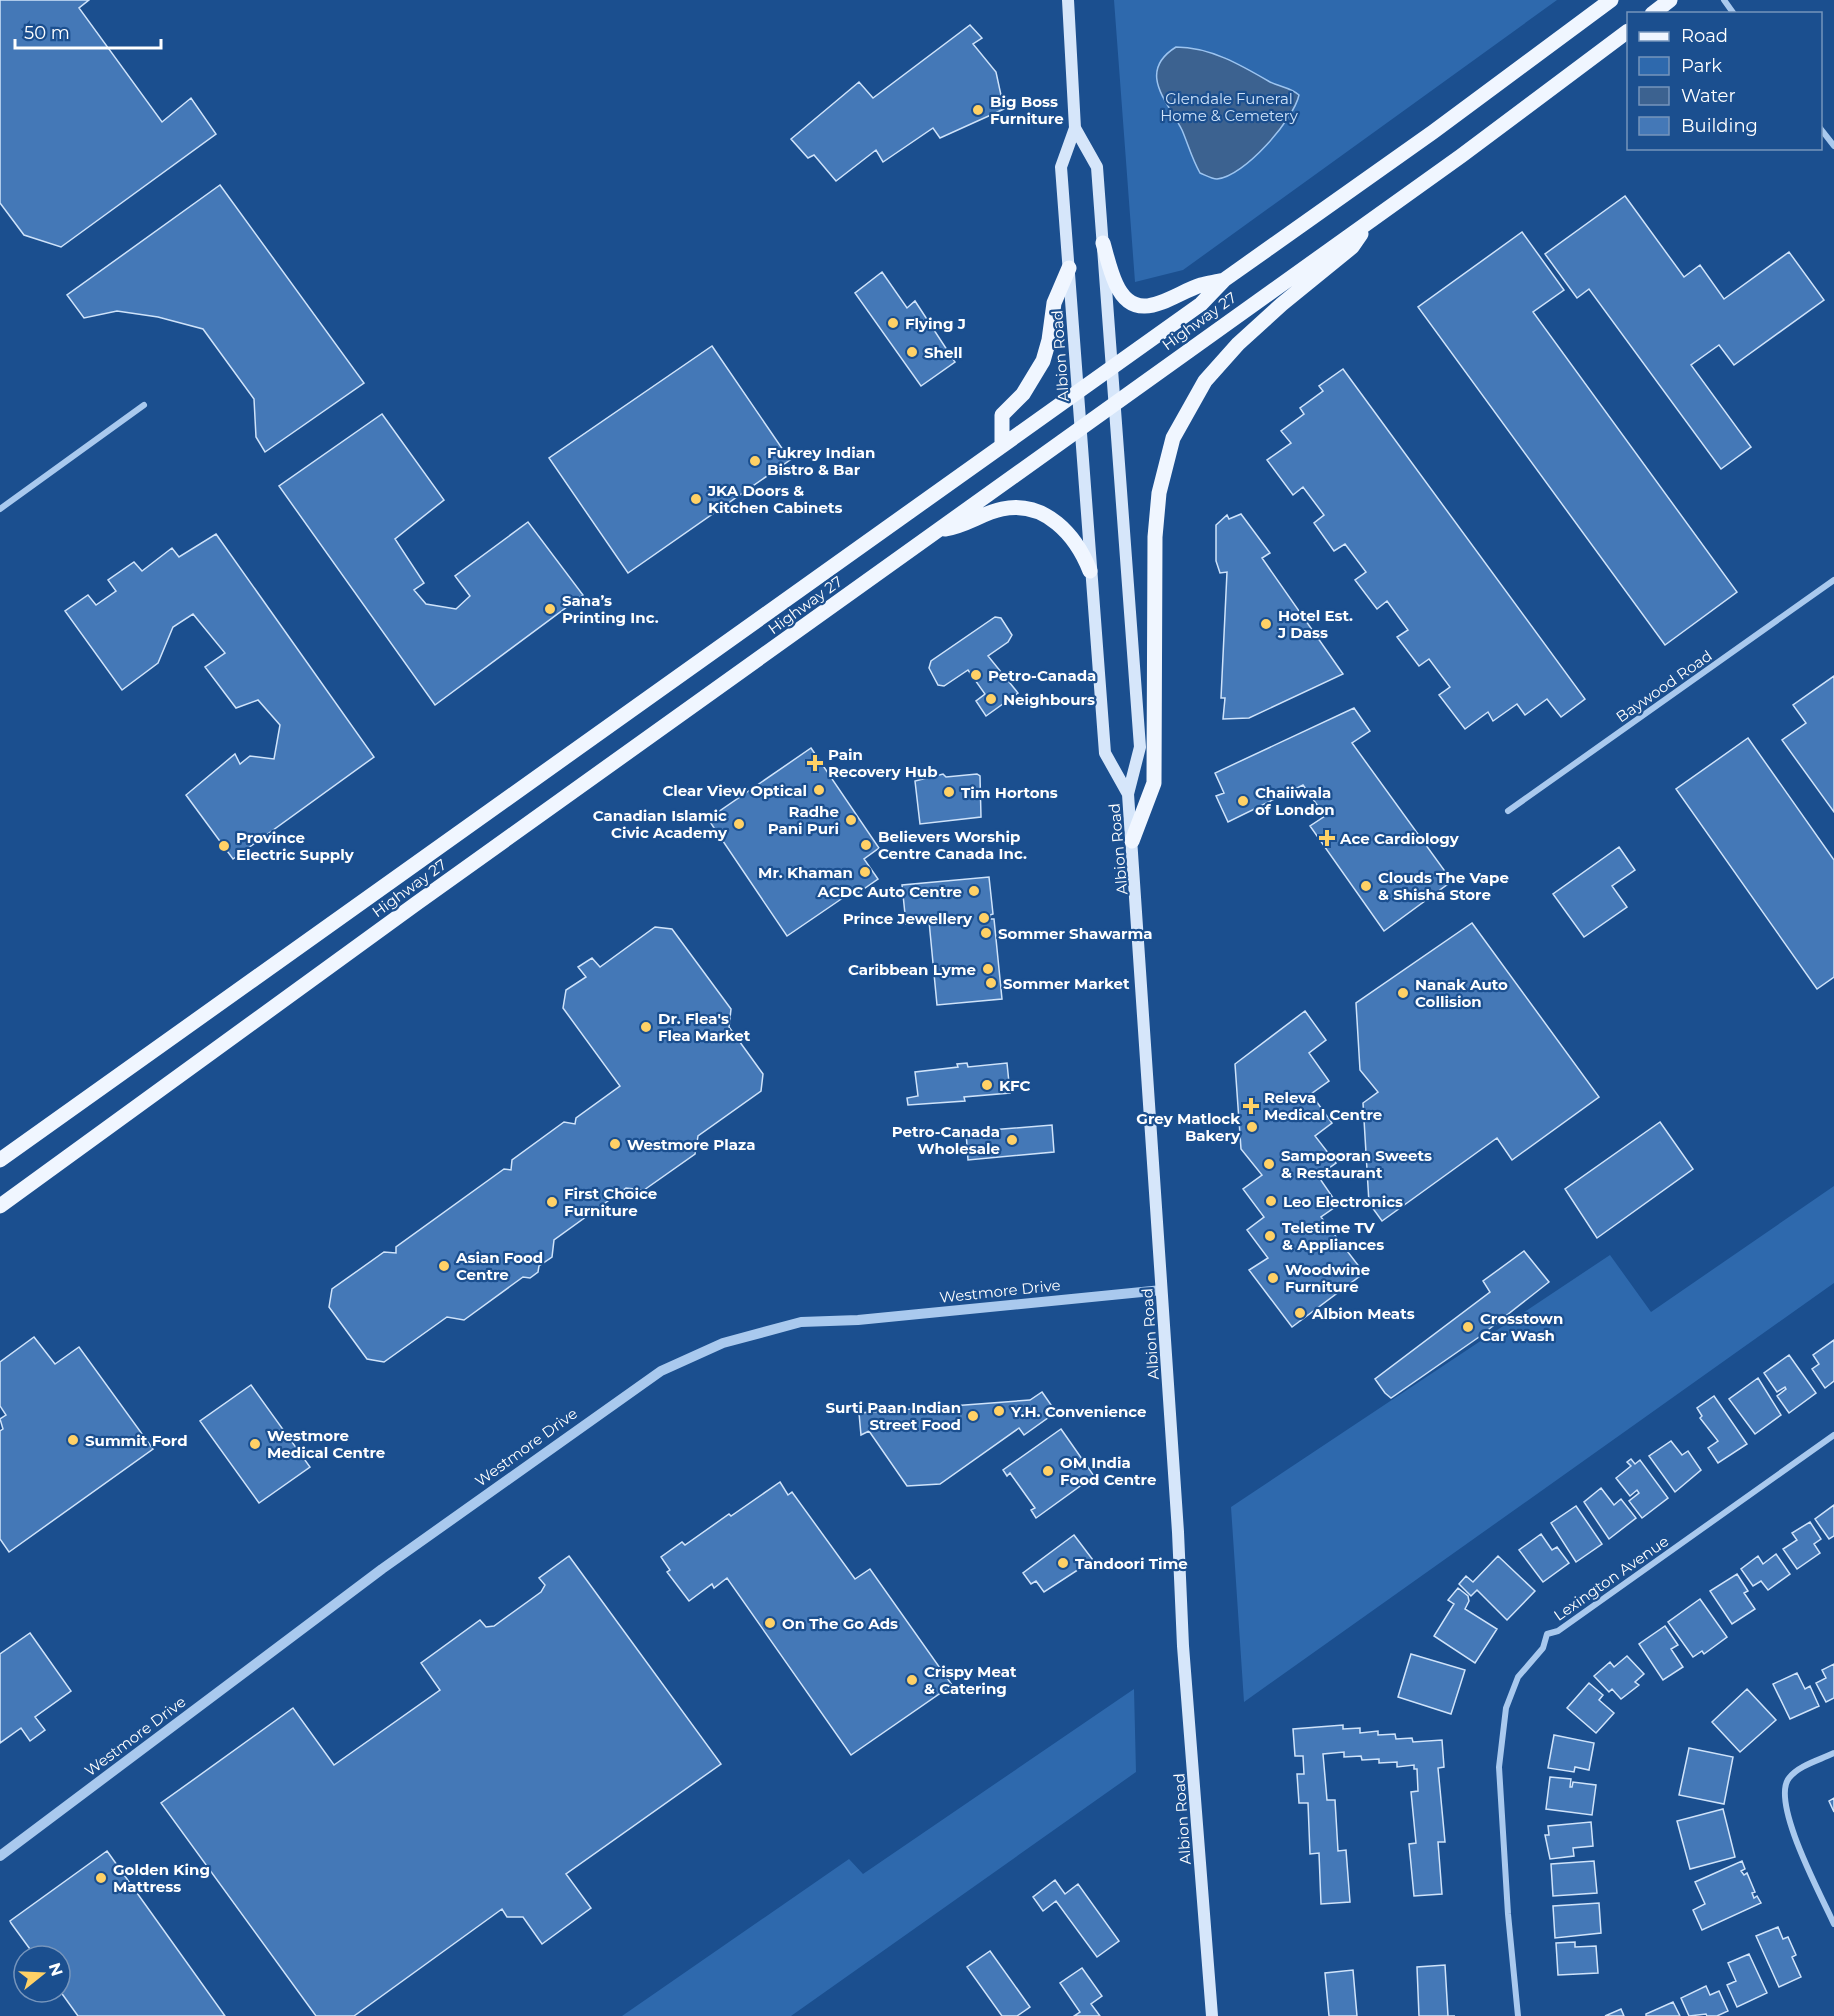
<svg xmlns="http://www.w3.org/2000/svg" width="1834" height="2016" font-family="Montserrat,sans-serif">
<rect width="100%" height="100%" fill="#1b4f8f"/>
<path fill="#2e69ad" d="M1114 0H1557L1183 270 1135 282Z
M1834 1186V1283L1244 1702 1231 1507 1610 1255 1651 1312Z
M1134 1689 1136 1772 791 2016H622L849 1859 863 1874Z"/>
<path fill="#3c6290" stroke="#9cc4f0" stroke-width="1.5" d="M1176 47C1210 47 1241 65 1270 82 1280 87 1290 87 1299 95 1294 119 1244 177 1217 179 1212 179 1205 175 1200 173 1192 159 1188 144 1182 130 1168 102 1136 72 1176 47Z"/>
<path fill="#4478b7" stroke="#cfe3fa" stroke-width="1.5" d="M0 0H89L79 8 162 122 191 98 216 134 61 247 24 235 0 203Z
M970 25 982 38 973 44 996 72 1004 109 940 138 933 128 883 162 876 150 836 181 814 155 808 158 791 139 859 82 873 98Z
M220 185 364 383 265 452 256 437 254 399 203 329 158 317 117 311 84 318 67 295Z
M1625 196 1684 277 1700 265 1724 299 1789 252 1824 300 1734 365 1719 345 1691 365 1751 447 1721 469 1589 289 1577 298 1545 254Z
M1522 232 1564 290 1533 312 1737 592 1665 645 1418 307Z
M882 272 907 308 915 301 955 362 921 386 855 293Z
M712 346 790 460 628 573 549 458Z
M1343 369 1585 699 1561 717 1547 699 1525 715 1517 704 1493 721 1488 712 1465 729 1439 695 1450 687 1429 659 1419 666 1397 637 1408 630 1387 601 1377 609 1355 580 1366 572 1345 544 1334 551 1314 523 1324 515 1303 487 1293 495 1267 460 1291 443 1281 431 1304 414 1300 408 1323 391 1319 386Z
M382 414 444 500 395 539 424 583 414 590 426 604 456 609 470 596 455 576 528 522 583 595 435 705 279 486Z
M1241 514 1270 553 1262 558 1343 674 1249 718 1223 719 1225 698H1221L1227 572 1220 573 1216 561V525L1227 515 1229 519Z
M216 534 374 757 233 859 186 795 235 754 240 764 250 756 274 759 280 725 258 700 236 708 205 667 225 653 193 614 173 627 158 663 122 690 65 611 88 595 96 605 116 591 108 580 134 562 142 571 172 548 179 557Z
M995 617 1001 618 1012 635 1008 642 988 656 1018 693 986 716 976 701 985 694 968 670 944 686 938 685 929 668 931 661Z
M1834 676V812L1782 740 1806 723 1793 705Z
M1354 708 1370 731 1352 743 1452 881 1384 931 1310 826 1325 816 1303 785 1228 822 1216 796 1224 793 1215 773Z
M1748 738 1834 860V977L1817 989 1676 789Z
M811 748 879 848 864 859 878 879 855 895 853 891 787 936 708 819Z
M943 774 946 777 977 774 980 776 981 817 920 824 915 781Z
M1619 847 1635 870 1612 886 1627 907 1584 937 1553 894Z
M989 877 993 914 990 915V919H994L1002 999 937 1005 929 921 906 924 902 885Z
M1472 923 1599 1097 1512 1160 1497 1138 1382 1221 1369 1203 1363 1103 1378 1092 1360 1070 1356 1003Z
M655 927 672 929 731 1009 729 1027 763 1074 761 1091 698 1136 695 1154 644 1190 626 1188 554 1240 552 1257 539 1266 538 1272 530 1278 523 1277 464 1320 447 1317 384 1362 367 1359 329 1307 332 1289 384 1252 396 1253V1247L504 1169 511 1170 512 1160 564 1122 575 1124 576 1118 620 1086 563 1008 566 990 586 977 578 967 592 958 600 967Z
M1305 1011 1326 1040 1309 1053 1329 1081 1311 1094 1332 1123 1315 1136 1336 1163 1318 1176 1338 1205 1321 1217 1364 1273 1292 1327 1249 1270 1268 1258 1247 1230 1264 1217 1243 1189 1262 1175 1241 1149 1235 1064Z
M967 1063 968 1067 1007 1063 1010 1093 964 1097 965 1101 908 1105 907 1098 918 1096 915 1072 958 1067 957 1064Z
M1660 1122 1693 1169 1597 1238 1565 1189Z
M1052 1125 1054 1152 968 1160 966 1132Z
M1524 1251 1549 1282 1479 1337 1391 1398 1385 1393 1375 1379 1490 1292 1483 1281Z
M34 1337 55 1364 79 1347 153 1449 9 1552 0 1539V1431L3 1429 0 1419 6 1415 0 1406V1362Z
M1834 1340V1381L1825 1388 1812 1369 1819 1364 1813 1355Z
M1789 1355 1816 1393 1789 1413 1777 1396 1786 1389 1785 1387 1777 1392 1764 1373Z
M1758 1378 1781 1415 1755 1434 1729 1399Z
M251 1385 310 1467 259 1503 200 1421Z
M1042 1392 1056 1412 1024 1435 1019 1428 940 1484 907 1486 869 1431 861 1435 859 1413 1030 1400Z
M1714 1396 1747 1444 1718 1463 1708 1448 1718 1441 1700 1418 1702 1416 1697 1408Z
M1061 1429 1094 1476 1036 1518 1031 1510 1035 1508 1010 1473 1007 1476 1003 1470Z
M1671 1441 1682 1455 1688 1451 1701 1470 1675 1492 1649 1456Z
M1631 1459 1635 1464 1640 1460 1668 1498 1642 1518 1629 1501 1639 1493 1637 1490 1630 1496 1616 1478 1631 1466 1627 1462Z
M780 1482 788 1495 792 1492 855 1579 870 1569 952 1685 851 1755 727 1578 714 1588 712 1584 689 1601 667 1572 670 1570 661 1557 682 1542 685 1545 729 1514 731 1516Z
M1601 1488 1614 1505 1621 1499 1636 1518 1609 1539 1584 1502Z
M1834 1505V1536L1829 1539 1815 1519Z
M1576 1506 1602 1544 1576 1562 1551 1523Z
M1810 1522 1821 1539 1814 1544 1820 1553 1797 1569 1783 1549 1797 1540 1792 1533Z
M1541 1534 1552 1550 1557 1547 1569 1563 1543 1582 1519 1550Z
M1074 1535 1093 1560 1044 1592 1036 1581 1031 1584 1023 1573Z
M1776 1554 1790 1574 1768 1590 1761 1581 1753 1586 1741 1569 1758 1556 1763 1564Z
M569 1556 721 1764 566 1874 591 1908 542 1944 523 1917H507L502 1909 354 2016H316L161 1803 293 1708 334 1765 440 1690 421 1663 480 1620 486 1627 494 1626 541 1592 545 1585 539 1578Z
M1498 1556 1535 1591 1507 1620 1477 1590 1471 1596 1459 1584 1466 1576 1473 1582Z
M1737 1574 1748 1591 1744 1593 1755 1609 1732 1624 1710 1591Z
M1458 1588 1468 1596 1469 1601 1465 1609 1497 1629 1475 1663 1434 1636 1454 1604 1448 1600Z
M1700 1599 1727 1637 1704 1654 1702 1651 1693 1657 1668 1622Z
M1665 1626 1678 1645 1671 1649 1683 1667 1663 1680 1639 1644Z
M30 1633 71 1691 35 1717 45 1730 30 1741 21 1728 0 1743V1654Z
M1411 1654 1465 1670 1451 1714 1398 1697Z
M1627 1656 1644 1674 1635 1682 1639 1685 1621 1699 1612 1689 1609 1692 1594 1676 1610 1662 1614 1667Z
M1834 1664V1698L1826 1702 1816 1683 1826 1678 1822 1670Z
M1797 1673 1805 1689 1810 1686 1819 1706 1790 1719 1773 1684Z
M1589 1683 1603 1695 1599 1700 1614 1713 1596 1733 1567 1708Z
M1747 1689 1776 1720 1740 1752 1712 1722Z
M1343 1725V1729L1360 1728V1733L1378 1731V1735L1395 1734 1396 1739 1412 1738 1413 1742 1442 1740 1444 1767 1438 1768 1445 1842H1438L1442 1894 1414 1896 1409 1844 1416 1843 1411 1792 1418 1791 1417 1769H1414V1765L1397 1767V1762L1379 1763V1759L1362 1760 1361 1756 1344 1757V1752L1323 1754 1327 1800H1335L1338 1851 1346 1850 1350 1902 1321 1904 1319 1853 1310 1854 1308 1803H1299L1297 1774H1304L1303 1756H1295L1293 1729Z
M1554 1735 1594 1743 1589 1770 1575 1767 1574 1772 1548 1768Z
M1689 1748 1733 1757 1724 1804 1679 1795Z
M1550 1777 1571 1779 1570 1787H1572L1573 1782 1596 1785 1592 1815 1546 1809Z
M1834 1798V1812L1829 1801Z
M1723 1809 1735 1857 1690 1869 1677 1821Z
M1591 1822 1593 1846 1573 1848 1574 1856 1550 1859 1545 1835H1549L1548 1826Z
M107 1851 225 2016H78L60 1991V1956H35L11 1923 10 1921Z
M1594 1861 1597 1893 1553 1896 1551 1864Z
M1742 1861 1745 1869 1741 1871 1744 1875 1747 1873 1755 1892 1752 1893 1754 1898 1757 1896 1761 1903 1702 1930 1693 1910 1705 1904 1695 1882Z
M1055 1880 1065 1894 1078 1884 1119 1941 1097 1957 1056 1901 1043 1911 1033 1897Z
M1599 1903 1601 1933 1555 1938 1553 1906Z
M1778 1927 1783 1939 1788 1937 1796 1955 1792 1957 1801 1977 1779 1987 1756 1936Z
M1575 1942V1947L1596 1946 1598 1973 1558 1975 1556 1943Z
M990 1951 1030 2007 1017 2016H1002L967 1967Z
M1749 1954 1767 1993 1737 2007 1727 1985 1736 1981 1728 1963Z
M1445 1965 1448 2016H1455H1419L1417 1967Z
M1082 1968 1102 1996 1091 2004 1100 2016H1074L1080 2012 1060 1983Z
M1353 1970 1357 2016H1329L1325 1973Z
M1706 1986 1710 1995 1719 1991 1728 2011 1717 2016H1707L1706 2014 1689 2016 1681 1998Z
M1673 2002 1680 2016H1646V2014Z
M1621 2009 1624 2016H1605Z"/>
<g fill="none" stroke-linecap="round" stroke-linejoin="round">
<path stroke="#a9c9ee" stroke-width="6" d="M1724 0 1734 14
M1820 128 1834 146
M0 509 144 405
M1508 811 1834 580
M1834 1753C1820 1760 1799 1765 1789 1778 1770 1802 1822 1897 1834 1924
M1518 2016 1508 1914 1499 1767 1506 1708 1518 1677 1543 1648 1547 1634 1558 1631 1834 1435"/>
<path stroke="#a9c9ee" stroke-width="10" d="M0 1856 382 1569 661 1371 723 1343 801 1322 858 1320 1162 1290"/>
<path stroke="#d6e6fa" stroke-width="12" d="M1068 0 1075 128 1061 167 1105 753 1128 794
M1075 128 1097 167 1140 747 1128 794 1178 1532 1183 1646 1212 2016"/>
<path stroke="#f0f6ff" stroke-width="15" d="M1652 14 1670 0
M1103 243C1107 257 1110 271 1116 284 1136 328 1172 294 1201 285 1208 283 1216 282 1224 280
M1002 444V415L1023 394 1043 361 1049 340 1054 303 1069 268
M945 529C966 526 982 513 1002 509 1045 500 1076 535 1090 571
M1132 841 1154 783 1155 537 1159 493 1173 438 1205 381 1238 344 1282 304 1352 247 1361 234
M0 1160 1201 304 1224 280 1433 132 1611 0
M0 1206 417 903 1461 156 1628 31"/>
</g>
<g fill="#ffd166" stroke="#1b4f8f" stroke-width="2">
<circle cx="978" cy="110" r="6"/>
<circle cx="893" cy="323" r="6"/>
<circle cx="912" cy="352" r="6"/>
<circle cx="755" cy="461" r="6"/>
<circle cx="696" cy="499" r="6"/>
<circle cx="550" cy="609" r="6"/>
<circle cx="1266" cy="624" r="6"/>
<circle cx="976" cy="675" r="6"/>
<circle cx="991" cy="699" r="6"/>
<path d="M812 754h6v6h6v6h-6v6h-6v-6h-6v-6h6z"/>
<circle cx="819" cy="790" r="6"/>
<circle cx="949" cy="792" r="6"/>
<circle cx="1243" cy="801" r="6"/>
<circle cx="851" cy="820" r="6"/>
<circle cx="739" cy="824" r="6"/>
<path d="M1324 829h6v6h6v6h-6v6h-6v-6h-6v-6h6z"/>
<circle cx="866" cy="845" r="6"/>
<circle cx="224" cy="846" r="6"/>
<circle cx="865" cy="872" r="6"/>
<circle cx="1366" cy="886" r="6"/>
<circle cx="974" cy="891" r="6"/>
<circle cx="984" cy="918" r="6"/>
<circle cx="986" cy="933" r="6"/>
<circle cx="988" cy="969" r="6"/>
<circle cx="991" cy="983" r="6"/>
<circle cx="1403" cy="993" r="6"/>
<circle cx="646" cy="1027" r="6"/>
<circle cx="987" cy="1085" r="6"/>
<path d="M1248 1097h6v6h6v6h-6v6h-6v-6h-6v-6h6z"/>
<circle cx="1252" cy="1127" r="6"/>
<circle cx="1012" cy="1140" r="6"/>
<circle cx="615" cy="1144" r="6"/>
<circle cx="1269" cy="1164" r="6"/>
<circle cx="1271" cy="1201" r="6"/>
<circle cx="552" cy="1202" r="6"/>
<circle cx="1270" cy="1236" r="6"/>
<circle cx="444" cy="1266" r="6"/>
<circle cx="1273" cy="1278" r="6"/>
<circle cx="1300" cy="1313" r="6"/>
<circle cx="1468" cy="1327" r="6"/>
<circle cx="999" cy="1411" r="6"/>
<circle cx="973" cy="1416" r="6"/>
<circle cx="73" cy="1440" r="6"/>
<circle cx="255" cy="1444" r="6"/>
<circle cx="1048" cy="1471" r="6"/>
<circle cx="1063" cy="1563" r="6"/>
<circle cx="770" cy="1623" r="6"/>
<circle cx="912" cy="1680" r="6"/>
<circle cx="101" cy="1878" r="6"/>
</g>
<g text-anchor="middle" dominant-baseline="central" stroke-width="4.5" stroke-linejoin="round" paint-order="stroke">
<g font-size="15" fill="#cfe3fa" stroke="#1b4f8f">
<text x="1229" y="98">Glendale Funeral<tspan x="1229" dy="17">Home &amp; Cemetery</tspan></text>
</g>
<g font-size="15" font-weight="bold" fill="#fff" stroke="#1b4f8f" text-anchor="start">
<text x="990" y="101">Big Boss<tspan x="990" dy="17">Furniture</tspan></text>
<text x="905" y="323">Flying J</text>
<text x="924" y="352">Shell</text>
<text x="767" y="452">Fukrey Indian<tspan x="767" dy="17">Bistro &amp; Bar</tspan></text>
<text x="708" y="490">JKA Doors &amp;<tspan x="708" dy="17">Kitchen Cabinets</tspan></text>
<text x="562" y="600">Sana’s<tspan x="562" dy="17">Printing Inc.</tspan></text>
<text x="1278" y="615">Hotel Est.<tspan x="1278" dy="17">J Dass</tspan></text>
<text x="988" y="675">Petro-Canada</text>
<text x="1003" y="699">Neighbours</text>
<text x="828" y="754">Pain<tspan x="828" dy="17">Recovery Hub</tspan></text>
<text x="807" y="790" text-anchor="end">Clear View Optical</text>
<text x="961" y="792">Tim Hortons</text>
<text x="1255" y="792">Chaiiwala<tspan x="1255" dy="17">of London</tspan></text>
<text x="839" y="811" text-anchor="end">Radhe<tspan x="839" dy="17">Pani Puri</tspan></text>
<text x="727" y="815" text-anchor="end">Canadian Islamic<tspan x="727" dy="17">Civic Academy</tspan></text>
<text x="878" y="836">Believers Worship<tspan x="878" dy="17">Centre Canada Inc.</tspan></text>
<text x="236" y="837">Province<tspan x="236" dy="17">Electric Supply</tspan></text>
<text x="1340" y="838">Ace Cardiology</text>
<text x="853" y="872" text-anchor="end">Mr. Khaman</text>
<text x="1378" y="877">Clouds The Vape<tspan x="1378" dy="17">&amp; Shisha Store</tspan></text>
<text x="962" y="891" text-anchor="end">ACDC Auto Centre</text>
<text x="972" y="918" text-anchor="end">Prince Jewellery</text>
<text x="998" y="933">Sommer Shawarma</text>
<text x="976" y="969" text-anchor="end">Caribbean Lyme</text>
<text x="1003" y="983">Sommer Market</text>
<text x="1415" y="984">Nanak Auto<tspan x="1415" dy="17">Collision</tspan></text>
<text x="658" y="1018">Dr. Flea's<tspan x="658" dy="17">Flea Market</tspan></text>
<text x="999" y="1085">KFC</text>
<text x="1264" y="1097">Releva<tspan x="1264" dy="17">Medical Centre</tspan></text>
<text x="1240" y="1118" text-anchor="end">Grey Matlock<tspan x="1240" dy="17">Bakery</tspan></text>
<text x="1000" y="1131" text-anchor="end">Petro-Canada<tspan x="1000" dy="17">Wholesale</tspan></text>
<text x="627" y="1144">Westmore Plaza</text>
<text x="1281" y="1155">Sampooran Sweets<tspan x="1281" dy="17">&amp; Restaurant</tspan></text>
<text x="564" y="1193">First Choice<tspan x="564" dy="17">Furniture</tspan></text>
<text x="1283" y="1201">Leo Electronics</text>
<text x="1282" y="1227">Teletime TV<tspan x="1282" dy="17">&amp; Appliances</tspan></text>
<text x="456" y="1257">Asian Food<tspan x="456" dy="17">Centre</tspan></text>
<text x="1285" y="1269">Woodwine<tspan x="1285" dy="17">Furniture</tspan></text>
<text x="1312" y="1313">Albion Meats</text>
<text x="1480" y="1318">Crosstown<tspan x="1480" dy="17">Car Wash</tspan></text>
<text x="961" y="1407" text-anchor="end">Surti Paan Indian<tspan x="961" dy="17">Street Food</tspan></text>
<text x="1011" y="1411">Y.H. Convenience</text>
<text x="267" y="1435">Westmore<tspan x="267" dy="17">Medical Centre</tspan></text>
<text x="85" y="1440">Summit Ford</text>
<text x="1060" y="1462">OM India<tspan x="1060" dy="17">Food Centre</tspan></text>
<text x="1075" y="1563">Tandoori Time</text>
<text x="782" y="1623">On The Go Ads</text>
<text x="924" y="1671">Crispy Meat<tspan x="924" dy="17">&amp; Catering</tspan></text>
<text x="113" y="1869">Golden King<tspan x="113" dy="17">Mattress</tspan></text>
</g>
<g font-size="15" fill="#fff" stroke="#1b4f8f">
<text transform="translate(1199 321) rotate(-36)">Highway 27</text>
<text transform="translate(1060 356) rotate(-94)">Albion Road</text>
<text transform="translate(805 605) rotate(-36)">Highway 27</text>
<text transform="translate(1664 686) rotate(-35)">Baywood Road</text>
<text transform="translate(1118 849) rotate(-95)">Albion Road</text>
<text transform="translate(409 888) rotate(-36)">Highway 27</text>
<text transform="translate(1000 1291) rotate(-6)">Westmore Drive</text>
<text transform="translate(1150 1334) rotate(-94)">Albion Road</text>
<text transform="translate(526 1447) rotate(-36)">Westmore Drive</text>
<text transform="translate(1611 1578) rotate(-35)">Lexington Avenue</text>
<text transform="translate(135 1736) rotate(-37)">Westmore Drive</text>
<text transform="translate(1182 1819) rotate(-94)">Albion Road</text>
</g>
</g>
<rect x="1627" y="12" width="195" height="138" fill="#1b4f8f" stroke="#7695bc" stroke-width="1.5"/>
<rect x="1639" y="32" width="30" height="9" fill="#f0f6ff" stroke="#7695bc" stroke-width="1.5"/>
<text x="1681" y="42" font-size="18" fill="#ffffff">Road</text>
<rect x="1639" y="57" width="30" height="18" fill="#2e69ad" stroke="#7695bc" stroke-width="1.5"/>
<text x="1681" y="72" font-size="18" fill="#ffffff">Park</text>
<rect x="1639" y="87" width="30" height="18" fill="#3c6290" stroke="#7695bc" stroke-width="1.5"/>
<text x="1681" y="102" font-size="18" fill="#ffffff">Water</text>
<rect x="1639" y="117" width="30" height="18" fill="#4478b7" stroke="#7695bc" stroke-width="1.5"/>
<text x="1681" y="132" font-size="18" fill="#ffffff">Building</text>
<g transform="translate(42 1974) rotate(72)"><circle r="28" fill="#1b4f8f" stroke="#7695bc" stroke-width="1.5"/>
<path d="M0-4.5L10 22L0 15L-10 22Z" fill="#ffd166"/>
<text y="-9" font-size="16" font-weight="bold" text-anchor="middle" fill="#ffffff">N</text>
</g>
<path d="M15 39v9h146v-9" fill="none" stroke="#ffffff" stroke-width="3"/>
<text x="24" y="39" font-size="18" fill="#ffffff" stroke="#1b4f8f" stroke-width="4.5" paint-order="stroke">50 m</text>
</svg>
